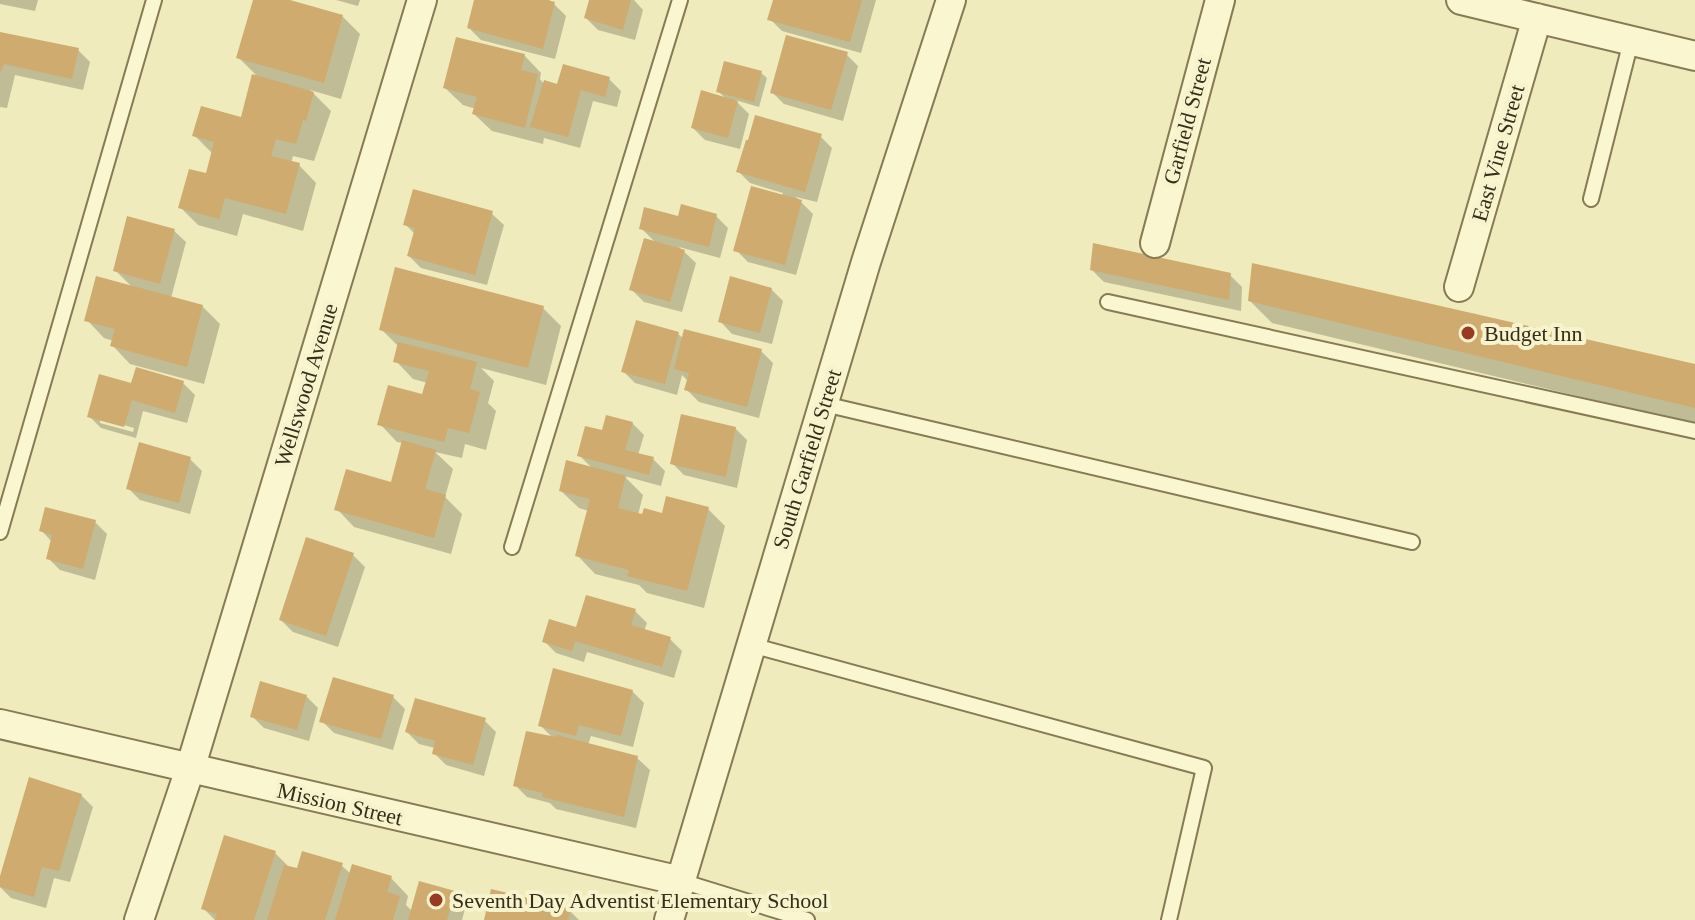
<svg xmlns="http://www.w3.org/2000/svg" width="1695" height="920" font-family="'Times New Roman',serif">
<rect width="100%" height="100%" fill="#efebbc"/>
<path fill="#0003" fill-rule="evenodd" d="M0 0H38L35 11 0 4Z
M255 0H283L342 16 360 34 341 99 310 90 331 111 314 161 293 156 291 163 299 165 316 183 303 231 243 214 237 236 198 225 180 207 207 176 213 154 194 135 242 119 260 79 239 58Z
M336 0H360L358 6Z
M476 0H550V3L554 4 566 16 555 59 481 40 469 28Z
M591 0H634L643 10 635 40 598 30 586 18Z
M775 0H876L861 53 782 31 770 19Z
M0 34 78 50 90 62 83 90 15 75 7 108 0 107Z
M846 54 858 66 843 121 784 104 772 92Z
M524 55 541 73 540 79 544 84 559 86 609 79 621 91 617 107 593 101 580 148 544 138 543 144 492 131 474 114 476 109 463 105 445 88Z
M761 73 767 78 759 107 735 100 749 114 740 149 705 140 693 128 726 99 718 91Z
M820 136 832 148 817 202 796 197 813 214 796 275 748 262 736 250 782 196 783 193 750 183 738 171Z
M491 213 504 225 487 285 421 268 409 256 416 235 406 225Z
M716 216 728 228 720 258 679 247 696 263 682 312 644 302 632 290 657 244 641 228 679 218Z
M173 230 186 242 171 298 202 306 220 324 204 384 130 364 113 346 114 341 104 338 87 320 132 287 115 270Z
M1092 270 1230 275 1242 287 1241 311 1104 282Z
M771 289 783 301 772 344 732 334 720 321Z
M1250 301 1695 366V424L1272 323Z
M543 308 561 326 546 385 481 368 494 381 488 403 496 411 486 450 465 444 462 458 435 452 453 469 445 497 462 514 451 554 354 527 337 509 392 484 403 443 397 442 380 424 424 397 428 383 413 379 396 361 399 347 381 329Z
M678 334 684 339 761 351 773 363 759 418 699 402 687 390 689 382 682 375 677 395 635 383 623 371Z
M183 383 195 395 187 423 143 411 136 438 101 428 89 416 133 386ZM100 418 134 428 133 432 100 423Z
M632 423 644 435 638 455 653 459 665 471 661 486 624 476 643 495 638 515H664L708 509 725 526 704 608 647 593 639 585 595 574 578 556 589 511 579 508 561 491 593 469 579 455 604 433Z
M735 428 747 440 737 488 684 475 672 463Z
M190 459 202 471 190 514 140 500 128 488Z
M95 522 107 534 95 580 60 570 48 558 52 542 41 530Z
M353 555 365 567 338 647 293 632 281 620Z
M635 611 647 623 644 631 670 639 682 651 674 678 587 652 584 662 556 653 544 641Z
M632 691 644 703 633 747 591 736 588 745 637 758 650 770 636 828 556 809 550 803 527 797 515 785 554 739 540 725Z
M306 696 318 708 309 741 264 728 252 716Z
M393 697 405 709 393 750 334 733 322 721Z
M484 720 496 732 484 776 446 765 434 753 435 748 419 744 407 732Z
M81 795 93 807 70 882 54 878 46 908 11 898 0 887V883Z
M275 853 291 869 341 865 351 874 391 878 408 896 406 905 412 911 454 893 466 905 462 920H215L203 908Z
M569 910 579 920H486Z"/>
<path fill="#cfab70" d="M253 0H290L343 15 324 83 236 58Z
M474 0H547L555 2 543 49 467 28Z
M589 0H631L623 30 584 18Z
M773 0H862L850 42 767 20Z
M0 32 79 48 72 79 4 64 0 73Z
M786 35 848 52 831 110 770 93Z
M456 37 525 54 521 70 538 74 525 128 472 114 477 97 443 88Z
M724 61 762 71 754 102 716 92Z
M563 64 610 77 605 97 581 90 568 137 530 127 544 80 557 84Z
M252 74 314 92 306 121 303 120 296 144 276 139 271 156 300 163 286 214 225 198 219 219 178 208 189 169 206 173 214 142 192 136 201 106 241 117Z
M701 90 738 101 728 138 691 128Z
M755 115 822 134 805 192 736 172 746 140H748Z
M751 186 802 200 785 265 733 251Z
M413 189 493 211 475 275 407 256 415 228 403 225Z
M681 204 717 214 709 247 639 229 644 207 678 216Z
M127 216 175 229 160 284 113 271Z
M644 238 685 250 670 302 629 290Z
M1093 243 1231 273 1229 300 1090 270Z
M1252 263 1695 364V408L1248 301Z
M395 267 544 306 528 368 379 330Z
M96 276 203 305 187 367 110 346 115 329 84 321Z
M730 276 772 288 760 333 718 322Z
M636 320 679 332 665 384 621 372Z
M684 329 762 349 747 407 684 390 689 373 674 369Z
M398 342 477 362 470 389 480 392 469 433 448 428 444 442 377 425 388 385 422 394 429 371 393 362Z
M136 367 184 381 175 413 132 400 124 427 87 417 99 374 131 383Z
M681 414 736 427 726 477 670 464Z
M606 415 633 422 625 450 654 457 649 475 577 456 585 426 602 430Z
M402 440 436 450 425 489 446 495 434 538 334 510 346 469 391 482Z
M139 442 191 457 179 503 126 489Z
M566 460 626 476 618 508 642 514 644 508 662 513 666 496 709 507 687 591 627 576 629 570 575 556 590 499 559 491Z
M45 507 96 520 83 569 46 559 52 535 39 531Z
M306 537 354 553 326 636 279 620Z
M586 595 636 609 631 625 671 637 662 667 575 641 572 651 542 642 549 619 576 627Z
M553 668 633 690 621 736 579 725 576 736 538 726Z
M333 677 394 695 381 739 319 722Z
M260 681 307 695 297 730 250 717Z
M415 698 486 718 473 765 432 754 435 741 405 732Z
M526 731 556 737 557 735 638 756 624 817 542 797 543 793 513 786Z
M29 777 82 794 59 871 42 867 34 897 0 887V876Z
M224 835 276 851 254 920H215L217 914 201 909Z
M302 851 343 863 325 920H267L284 865 297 868Z
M352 864 392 876 387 892 400 896 393 920H335Z
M419 881 455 891 447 920H408Z
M491 889 570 908 568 920H484Z"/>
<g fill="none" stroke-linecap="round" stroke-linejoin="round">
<defs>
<path id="service" d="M1591 199 1631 41
M1108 302 1695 431
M824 404 1412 542
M0 532 154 0
M512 547 680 0
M751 645 1204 768 1169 920
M681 881 807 920"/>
<path id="minor" d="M1461 0 1695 56
M1155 243 1220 0
M1459 287 1537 18
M0 724 681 881
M139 920 190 769 422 0
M669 920 866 262 951 0"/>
</defs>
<use href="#service" stroke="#877a55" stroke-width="18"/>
<use href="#minor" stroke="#877a55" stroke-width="32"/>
<use href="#service" stroke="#faf6cf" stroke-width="14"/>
<use href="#minor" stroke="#faf6cf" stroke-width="28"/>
</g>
<g fill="#993a23" stroke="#f7f3cc" stroke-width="3">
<circle cx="1468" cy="333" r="8"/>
<circle cx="436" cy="900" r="8"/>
</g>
<g text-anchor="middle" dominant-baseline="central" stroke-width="8" stroke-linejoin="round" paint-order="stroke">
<g font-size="22" fill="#362d1b" stroke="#f7f3cc">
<text transform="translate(1187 121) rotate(-75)">Garfield Street</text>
<text transform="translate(1498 153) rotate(-74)">East Vine Street</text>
<text transform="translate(306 385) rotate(-73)">Wellswood Avenue</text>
<text transform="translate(807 459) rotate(-73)">South Garfield Street</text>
<text transform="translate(340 804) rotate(13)">Mission Street</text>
</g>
<g font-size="22" fill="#362d1b" stroke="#f7f3cc" text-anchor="start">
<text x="1484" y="333">Budget Inn</text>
<text x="452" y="900">Seventh Day Adventist Elementary School</text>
</g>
</g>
</svg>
